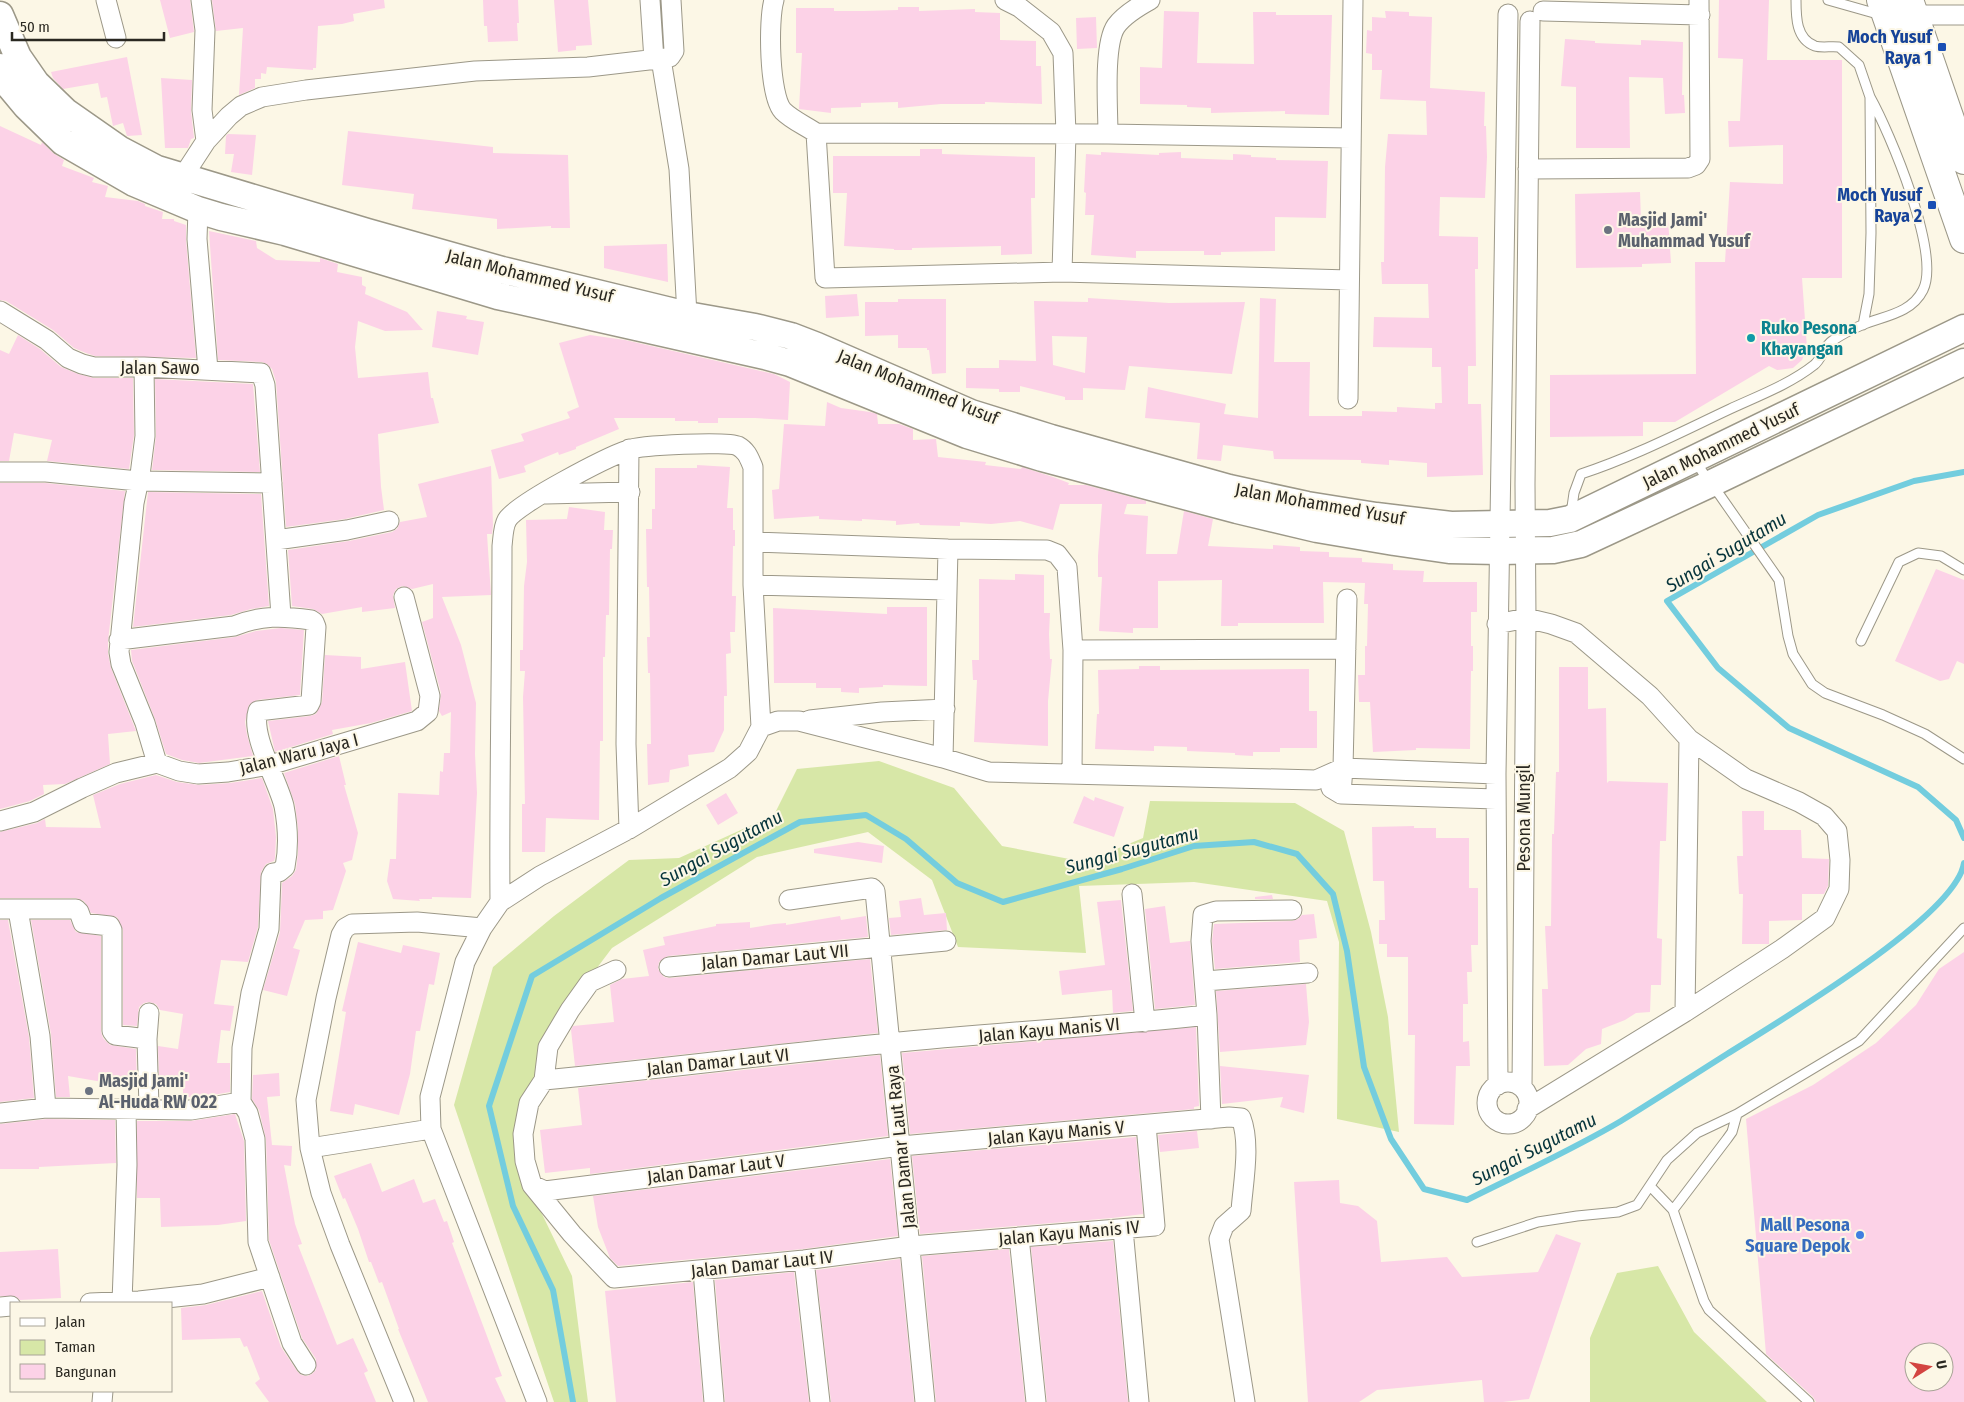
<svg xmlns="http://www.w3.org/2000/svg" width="1964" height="1402" font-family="'Fira Sans Condensed',sans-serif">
<rect width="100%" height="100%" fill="#fcf7e6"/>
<path fill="#d7e7a7" d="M879 761 954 788 1002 846 1085 862 1143 838 1150 801 1295 803 1344 831 1371 932 1388 1017 1399 1132 1337 1119 1339 942 1327 901 1194 882 1079 886 1086 953 958 947 932 880 868 832 757 857 612 948 557 1021 527 1109V1183L572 1276 588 1402H554L454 1105 493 967 554 916 629 860 679 858 774 815 797 769Z
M1658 1266 1694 1332 1767 1402H1590V1338L1617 1273Z"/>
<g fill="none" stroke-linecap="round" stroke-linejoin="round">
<path stroke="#73cdde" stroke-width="6" d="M1964 472 1914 481 1818 515 1667 601 1718 668 1789 728 1918 787 1956 820 1964 838
M573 1402 553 1290 513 1206 489 1106 532 976 661 898 800 822 866 815 906 839 957 883 1003 902 1122 869 1194 846 1254 842 1297 854 1333 894 1347 951 1364 1067 1391 1139 1424 1189 1467 1200C1519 1174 1572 1150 1621 1121 1657 1099 1692 1076 1727 1054 1776 1023 1956 917 1964 863"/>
</g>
<path fill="#fcd2e7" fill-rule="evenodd" d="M160 0H190L194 32 170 38Z
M212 0H384L385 8 353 14 354 21 342 24 318 26 316 68H313V70L267 67 266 74 261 73V79H255V88L239 95 243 28 216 31Z
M483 0H518L519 23H517L518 41 488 42 487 26H484Z
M554 0H588L592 45 576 46V50L558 52Z
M1719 0H1769L1767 60H1842V278H1802L1807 348 1802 360 1793 368 1777 370 1769 366 1675 422H1643V436L1550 437V375L1696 374 1695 262H1725L1730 182 1783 184V145L1729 147 1728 121H1740L1743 59 1718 58Z
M898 7H919V11L975 9V12L1000 13V40L1036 41V66H1041L1042 104 985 102V104H941L898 108V102L861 103V107L831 108V113L799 109 802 53H796V8H834V11H864L898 10Z
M1164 11 1199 12 1197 63 1254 64 1253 12H1276V15H1332L1329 115 1285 114V111L1211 113V108L1187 107V105L1140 104V67L1162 68Z
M1385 11 1409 12V16L1432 17 1430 88 1485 92 1484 126H1486L1487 157 1485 198 1440 197 1439 236 1478 237V269H1475L1476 366H1468V404H1481L1483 475 1427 477V463L1389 460V465L1361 463V460L1274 459 1273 451 1223 445 1221 461 1197 459 1200 423 1145 418 1148 387 1226 404 1224 414 1258 418 1260 298 1276 299 1274 362H1310L1309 416H1362V411L1397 412V407L1435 409V403H1442L1441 367H1432V348L1373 347 1374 317 1429 318 1428 284H1382L1381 262H1384L1385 167 1388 134 1427 135 1426 101 1380 99 1382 70H1372V54L1366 53 1367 30 1372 31V17L1386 18Z
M1096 17 1097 48 1077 49 1076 18Z
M1565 39 1595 41V43L1641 45V40L1683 42 1682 95H1684L1685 113 1665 114 1663 78 1629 77 1630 148H1576V87L1561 86Z
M127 57 142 135 127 136 123 123 113 126 107 97 101 98 98 83 63 89 53 78 51 72Z
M161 78 192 80 191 111 194 138 191 139 188 148H165Z
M0 126 41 145 42 142 53 153 64 160 62 166 94 178 92 182 108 186 105 197 138 201 145 204V206L163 212 162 219H174V221L186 225V240L196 358 95 356 86 353 74 348 53 330 6 301 0 300Z
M348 131 493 147V153L568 155 570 228H551V226L497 229V219L412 209 414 194 342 185Z
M228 134 256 135 252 175 231 172 234 154H225L226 136Z
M920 149H942V154L1035 157V198H1031L1032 254 1001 255V246L912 248V250H894V249L844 246 847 193H833V156H920Z
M1101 152 1159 155V153L1181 152V158L1233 160V154L1251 155V157L1276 158V160L1328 161 1326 218 1275 217V251L1221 252V255H1204V251H1136V258L1091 255 1094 215H1085L1086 193 1084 192 1086 154 1101 155Z
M1640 192 1641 220 1668 219 1671 263 1642 264V267L1576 268 1575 194Z
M209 231 256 241 257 248 276 260 320 262V258L338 264 337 272 362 277V285L366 287 365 294 407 312 423 330 385 331 358 321 355 347 358 378 428 372 431 398H433L439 423 378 434 381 487 384 510 345 519 286 527 276 382 272 369 267 364 262 362 218 360Z
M667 244 668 282 604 268V246Z
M857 294 859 316 826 318 825 296Z
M1088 298 1169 303 1245 302 1232 374 1129 366 1125 390 1083 388V400H1065V397L1020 386V392H999V389L966 388V368H999V360L1036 361 1034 301 1088 302ZM1052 336 1087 337 1085 373 1053 365Z
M898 299H946V373L932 374 929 350H927V348H898V335L865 336V302H898Z
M437 311 467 316 466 319 484 322 478 355 432 347Z
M18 335 40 349 61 367 78 374 94 378H133L134 435 129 469 47 461 52 440 14 433 9 461H0V350L9 354Z
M590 335 625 340 774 374 790 382 788 420 755 418H718V423H698V421H675V418H614L619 429 576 447V449L559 455 558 452 524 466 526 472 499 479 491 450 524 441 521 434 570 418 567 412 579 407 559 343Z
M155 379 253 384 260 472 152 470 156 436Z
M827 402 841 408 870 412 877 414 878 424H899L913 429V440L936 439 938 457 986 462 985 465 1021 469 1022 467 1053 477 1069 483 1068 485H1086L1146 501V504H1127L1124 514 1148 516 1146 554H1177L1184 511 1213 519 1208 546 1273 549V545L1300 547V551L1329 552V557L1362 558V562L1393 564V570L1424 571 1423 582H1477V612H1471V646H1473V671H1471L1470 749 1416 748V750L1373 752 1370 702H1359L1358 675H1365V646H1367L1368 604H1364L1365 583 1323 582 1324 623H1238V626H1221L1222 580 1158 581V628H1133V633L1099 631 1102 577H1098V556L1102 504H1060L1053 530 1020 521 991 524 960 522V526L920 525 919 523 896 525V521L862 519V521L819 519V516L774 519 772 490 779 489 784 424 825 426Z
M697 465 730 467 727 508H733V530H735V546H733L732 596H736L735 632H730L731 653 726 654 727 696H724V730L714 752 688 755 689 766 670 770 669 782 648 785 647 744H651L650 673H648L647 637H650L649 587H647L646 529H652V509H655V468H697Z
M491 466 493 525 492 534H487L491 595 442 597 461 645 476 703 475 754 477 793 471 898 432 897V899H419L420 901 393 899 387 881 390 859H396L398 793 439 795 440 771 443 772 444 753H450L451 712 442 716 439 711 441 693 422 622 433 618V584L412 589 402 586 396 589 393 595 395 608 362 612V607L322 614 313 609 292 606 288 550 349 541 392 532 397 529 400 522 427 517 418 484Z
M0 483H45L125 491 108 641V654L111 668 136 731 108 734 110 764 65 784 43 785 44 794 30 801 0 809Z
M148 492 261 494 269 606 251 609 231 615 133 627Z
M569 507 605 512 604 530H613L612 549H610L609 615H606L605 657H603V741H600L599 820 546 818 545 852H522V804H525L523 697 525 671H520V650H523L524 586 527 562 526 520 567 519Z
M1936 569 1964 580V664L1957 661 1949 679 1940 681 1895 661Z
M1015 574 1044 575V613H1050L1049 634 1050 659H1052L1048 701V746L974 742 977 680H973L972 660H979V579L1015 580Z
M887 607H927V686L883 685V687L859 688V693L841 692V688H816V683H774L773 608 887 614Z
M281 628 304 630 300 695 257 700 249 705 245 722 247 735 253 756 199 763 182 760 166 754 155 719 132 661 131 650 235 637 256 631Z
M325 655 361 657V669L405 662 412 711 371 723 332 730 333 734 275 752 268 721 310 716 316 714 322 702Z
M1139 666H1160V670L1309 669V711H1317V748H1280V752H1253V756L1235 755V753L1187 751V747L1154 746V751L1095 749 1097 714H1099L1098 670 1139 669Z
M1559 667H1588V709L1606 708 1607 783 1609 781 1668 783 1666 841H1660L1657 938 1662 939 1661 985H1651L1650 1012 1636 1013 1625 1020 1602 1029 1601 1044 1586 1049 1568 1065 1544 1066 1542 989H1548L1545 926H1551L1552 834H1554L1556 772H1559Z
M339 756 346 785H344L358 833 352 860 343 863 346 871 333 910 323 911V919L305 920 293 948 300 950 287 996 263 990 280 932 282 883 292 876 296 870 298 853V828L295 804 284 773Z
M156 775 177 782 199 785 230 783 262 778 273 809 276 837 275 858 274 861 266 864 261 872 258 927 248 962 221 960 214 1004 234 1006 230 1031 221 1030 217 1063H230V1092L196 1098 183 1096V1080L159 1079 158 1046 178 1049 183 1014 160 1010 156 1004 149 1002 144 1003 139 1007 137 1026 123 1025V930L117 917 91 913 84 901 76 898H0V832L37 823 45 819 46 827 101 828 93 795 120 784Z
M726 793 738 813 718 825 706 805Z
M1084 796 1094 801 1095 797 1124 807 1114 837 1073 823Z
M1742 811H1764V830H1801L1802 858 1829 859 1828 886 1824 894H1802V920L1769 921V944H1742L1743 894H1739L1737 856H1743Z
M1414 826V828H1436V838H1469V888H1478V945H1471L1472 972H1467L1468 1004H1463V1042L1469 1041 1470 1066H1456L1454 1125 1414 1124 1415 1035H1408V957H1387V944H1379V920H1385L1384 881H1373L1372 827Z
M858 842 884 846 882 863 814 853V849Z
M1272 895 1273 899H1255V897Z
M921 898 924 915 946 913 947 930 891 935 889 918 901 917 899 901Z
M1121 900 1133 1011 1113 1013 1112 990 1062 995 1059 971 1105 965 1097 902Z
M1165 906 1170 943 1190 941 1195 1005 1155 1009 1145 909Z
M1314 914 1317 938 1299 940 1300 962 1215 969 1212 941 1214 924 1292 921 1298 919 1302 915Z
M840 916 841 920 866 916 868 937 668 956 659 962 658 969 664 977 670 978 870 959 878 1033 575 1066 571 1030 573 1026 614 1022 610 985 622 979 649 976 643 950 665 945 663 937 716 926V924L750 922V928L774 924 786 923V925Z
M0 920H8L29 1037 34 1098 0 1102Z
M31 920H70L76 932 101 936V1032L103 1038 110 1045 136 1049 137 1088 68 1076 70 1097H56L51 1034Z
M358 942 401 953 403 945 440 953 434 985 429 984 420 1031H416L410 1074 399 1115 355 1104 353 1115 330 1111 346 1012 342 1011Z
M1964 952V1402H1816L1813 1397 1766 1354 1746 1119 1813 1085 1876 1043 1916 1005 1939 969ZM1914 1352H1944V1382H1914Z
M1306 984 1309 1022 1306 1045 1220 1052 1216 991Z
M1196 1027 1199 1106 1194 1107V1109L910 1134 902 1053Z
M880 1055 888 1136 590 1174V1168L545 1173 540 1130 582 1125 578 1088Z
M1220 1066 1309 1075 1304 1113 1280 1107 1283 1097 1222 1104Z
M279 1073 280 1096 267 1097 272 1145 292 1146 291 1166 284 1165 295 1224 302 1244 298 1245 337 1345 353 1338 368 1371 364 1373 376 1402H269L255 1383 260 1379 247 1346 244 1347 240 1338 182 1340 181 1308 206 1305 262 1291 281 1347 297 1371 301 1375 307 1376 312 1374 316 1370V1359L302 1338 269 1240 266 1139 259 1110 252 1099 253 1075Z
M235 1114 244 1141 246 1221 218 1225 161 1227 160 1198H137V1121H191Z
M47 1119 115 1120 116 1163 39 1167V1169H0V1124Z
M1197 1131 1199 1148 1160 1152 1158 1135Z
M1136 1137 1143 1214 1112 1218 920 1234 912 1156Z
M890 1159 898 1236 803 1249 618 1266 610 1258 598 1227 593 1196Z
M371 1163 382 1192 414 1179 423 1203 435 1199 444 1222 447 1221 454 1242 452 1243 502 1376 495 1378 506 1402H428L398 1329H399L382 1282 379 1283 371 1262H369L358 1229 345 1198 343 1199 334 1176Z
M1339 1180 1340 1203 1358 1206 1377 1221 1381 1262 1447 1257 1462 1277 1538 1272 1556 1234 1581 1243 1529 1399 1503 1402H1484L1482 1380 1377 1390 1359 1402H1308L1294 1182Z
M1113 1241 1128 1402H1047L1031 1247Z
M58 1249 61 1298 20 1300 15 1296H0V1252Z
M1009 1249 1025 1402H936L922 1256Z
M900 1259 914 1402H831L816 1270Z
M794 1272 809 1402H725L715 1280Z
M693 1282 703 1402H616L605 1291Z"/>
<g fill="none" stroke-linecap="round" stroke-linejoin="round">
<defs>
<path id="service" d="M1796 0C1796 17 1796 39 1815 46 1821 48 1832 46 1839 47L1859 65 1870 97 1871 233 1869 294 1863 325
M1828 0 1881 15
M1695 460 1710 484 1719 494 1779 580 1788 636 1793 654 1812 684 1825 693 1883 715 1925 734 1964 759
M1571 514 1574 493 1581 474C1633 457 1681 432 1730 409 1758 396 1790 384 1814 365 1822 359 1824 346 1832 341 1841 335 1852 329 1862 325 1883 316 1911 314 1923 290 1941 254 1890 133 1870 97
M1861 641 1899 562 1918 553 1941 556 1964 570
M1737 1114 1732 1132 1727 1139 1673 1210 1704 1301 1709 1310 1809 1402
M1650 1186 1673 1210
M1477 1242 1538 1222 1577 1216 1618 1212 1637 1205 1667 1160 1697 1133 1737 1114 1859 1041 1964 928"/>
<path id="minor" d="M106 0 116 38
M201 0 205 30 202 110 206 141
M650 0 654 60
M774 0C768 20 769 96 783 111 792 120 806 126 816 133L1108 134 1351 138
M1005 0 1019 7 1051 32 1063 53 1066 134 1062 272
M1543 11 1700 15
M1915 15H1964
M661 59 679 169 687 315
M816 133 825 278 1062 272 1349 280
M1108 134C1108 109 1103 45 1116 26 1124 15 1139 6 1150 0
M1528 169 1688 168 1696 165 1700 159 1699 0
M176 187 206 141 229 116 241 106 262 97 306 90 475 71 588 67 666 58 670 57 674 51 671 0
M198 210 197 239 208 370
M0 311 47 340 68 358 82 364 94 367H144L261 373 265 385 281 616
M144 367 145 436 140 475 134 503 119 652 121 664 145 723 157 763
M1348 399 1353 0
M0 472H46L138 481 272 483
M546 494 630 492
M276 540 347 530 389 521
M753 542 948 549 1047 550 1057 554 1067 567 1073 650 1072 774
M753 585 947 590
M1497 624 1526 618 1551 624 1576 633 1650 696 1689 739 1746 779 1799 802 1824 816 1837 831 1840 860 1839 889 1825 918 1782 949 1685 1012 1527 1109
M1073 650 1346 649
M810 720 882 712 945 709
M943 758 948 549
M1331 788 1341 794 1496 799
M1341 794 1343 768 1347 599
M0 821 34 812 82 788 116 773 157 763 179 771 198 774 228 772 270 765 417 721 428 712 430 696 404 597
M629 829 626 744 629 449
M1132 894 1145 1022
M789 900 872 888 875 891 925 1402
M500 902C499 784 502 665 502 546 503 538 503 527 507 520 516 504 607 457 628 450 640 445 728 441 738 446 747 451 749 458 753 467V585L761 727
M0 909H76L79 912 83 923 110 926 112 930V1031L115 1035 147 1039
M18 910 40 1036 46 1108
M669 967 946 941
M616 970 590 982 570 1010 548 1047 544 1080 529 1103 523 1134 525 1161 532 1185 572 1234 614 1278 804 1260 911 1246 1155 1226 1146 1125
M1205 981 1308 973
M1685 1012 1689 739
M544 1080C660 1069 775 1054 890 1043 996 1032 1102 1027 1207 1015
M1487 1103a21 21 0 1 1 42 0a21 21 0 1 1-42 0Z
M1498 1085 1496 774 1508 14
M1522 1087 1526 618 1525 484 1530 21
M241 1102 248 1113 255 1139 258 1242 292 1343 306 1365
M149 1108 147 1039 149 1013
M0 1113 46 1108 191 1110 241 1102 242 1048 251 993 269 929 271 877 273 873 279 872 285 867C289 847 288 827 284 806 278 781 250 735 258 711L309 705 311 701 316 627 314 622 311 620C283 616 261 615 234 626L119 640
M1211 1119 1207 1015 1201 941 1203 915 1216 911 1292 910
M310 1148 431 1129
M532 1185 545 1191 901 1146 1229 1117 1241 1118C1251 1144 1243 1183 1241 1211L1224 1226 1219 1239 1245 1402
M1123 1229 1139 1402
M1019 1237 1036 1402
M804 1260 820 1402
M703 1271 714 1402
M122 1302 127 1165 126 1108
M90 1303 139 1301 203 1294 270 1277
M0 1307 11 1306
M102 1402 103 1391
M404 1402 340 1245 321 1193 310 1148 306 1100 326 998 341 935 345 928 352 924 417 922 482 928
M537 1402 431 1129 430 1097 465 962 482 928 500 902 540 876 629 829 730 768 748 752 761 727 778 721H799L943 758 989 772 1316 780 1343 768 1496 774"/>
<path id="secondary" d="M0 15 18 57 36 83 66 112 119 149 157 169 367 232 502 270 687 315 755 327 791 336 817 346 971 413 1051 438 1229 488 1307 505 1376 516 1451 525 1550 523 1570 519 1964 328
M0 67 11 88 26 106 63 142 134 183 198 210 221 217 285 232 498 296 765 356 790 363 967 435 1042 458 1237 510 1317 529 1394 542 1449 550 1499 551 1553 550 1581 544 1710 484 1964 362"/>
<path id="trunk" d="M1881 0 1964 239
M1909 0 1964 160"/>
</defs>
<use href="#service" stroke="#9c9888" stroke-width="11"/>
<use href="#minor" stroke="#9c9888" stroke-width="21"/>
<use href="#secondary" stroke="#9c9888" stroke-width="29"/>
<use href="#trunk" stroke="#9c9888" stroke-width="30"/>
<use href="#service" stroke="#fff" stroke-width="9"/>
<use href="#minor" stroke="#fff" stroke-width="19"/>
<use href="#secondary" stroke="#fff" stroke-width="26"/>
<use href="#trunk" stroke="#fff" stroke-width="28"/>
</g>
<g fill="#1a4fb4" stroke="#fcf7e6" stroke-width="2">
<rect x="1937" y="42" width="10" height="10" rx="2.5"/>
<rect x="1927" y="200" width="10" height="10" rx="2.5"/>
</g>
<g fill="#6b7280" stroke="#fcf7e6" stroke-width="2">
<circle cx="1608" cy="230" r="5"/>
<circle cx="89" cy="1091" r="5"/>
</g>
<circle fill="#0f9aa8" stroke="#fcf7e6" stroke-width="2" cx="1751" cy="338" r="5"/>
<circle fill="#3f7fe0" stroke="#fcf7e6" stroke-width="2" cx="1860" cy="1235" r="5"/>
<g text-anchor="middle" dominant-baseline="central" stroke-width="4" stroke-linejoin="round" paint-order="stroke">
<g font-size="18" font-weight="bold" fill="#164399" stroke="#fcf7e6" text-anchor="end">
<text x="1932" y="37">Moch Yusuf<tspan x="1932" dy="21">Raya 1</tspan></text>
<text x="1922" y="195">Moch Yusuf<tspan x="1922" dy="21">Raya 2</tspan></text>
</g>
<g font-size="18" font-weight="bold" fill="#5b616d" stroke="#fcf7e6" text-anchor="start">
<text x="1618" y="220">Masjid Jami'<tspan x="1618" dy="21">Muhammad Yusuf</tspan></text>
<text x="99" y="1081">Masjid Jami'<tspan x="99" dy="21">Al-Huda RW 022</tspan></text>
</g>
<g font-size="18" fill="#2a2821" stroke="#fcf7e6">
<text transform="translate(530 276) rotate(14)">Jalan Mohammed Yusuf</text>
<text x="160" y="368">Jalan Sawo</text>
<text transform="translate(918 387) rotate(22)">Jalan Mohammed Yusuf</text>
<text transform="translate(1721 446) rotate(-26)">Jalan Mohammed Yusuf</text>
<text transform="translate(1320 504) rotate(10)">Jalan Mohammed Yusuf</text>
<text transform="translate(299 754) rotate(-14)">Jalan Waru Jaya I</text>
<text transform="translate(1524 818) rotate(-90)">Pesona Mungil</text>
<text transform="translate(775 957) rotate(-5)">Jalan Damar Laut VII</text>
<text transform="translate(1049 1030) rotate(-5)">Jalan Kayu Manis VI</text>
<text transform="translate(718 1062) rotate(-6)">Jalan Damar Laut VI</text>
<text transform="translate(1056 1133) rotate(-5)">Jalan Kayu Manis V</text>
<text transform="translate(901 1147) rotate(-96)">Jalan Damar Laut Raya</text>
<text transform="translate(716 1169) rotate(-7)">Jalan Damar Laut V</text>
<text transform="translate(1069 1233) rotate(-5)">Jalan Kayu Manis IV</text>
<text transform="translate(762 1264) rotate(-6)">Jalan Damar Laut IV</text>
</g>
<g font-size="18" font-weight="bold" fill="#0d838f" stroke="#fcf7e6" text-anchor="start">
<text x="1761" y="328">Ruko Pesona<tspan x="1761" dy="21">Khayangan</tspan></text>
</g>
<g font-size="18" font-weight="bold" fill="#366cbe" stroke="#fcf7e6" text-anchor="end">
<text x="1850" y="1225">Mall Pesona<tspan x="1850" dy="21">Square Depok</tspan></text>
</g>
<g font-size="19" font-style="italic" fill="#06343b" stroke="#fcf7e6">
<text transform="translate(1726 552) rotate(-31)">Sungai Sugutamu</text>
<text transform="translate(721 848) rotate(-29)">Sungai Sugutamu</text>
<text transform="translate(1132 850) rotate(-15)">Sungai Sugutamu</text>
<text transform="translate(1534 1149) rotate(-27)">Sungai Sugutamu</text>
</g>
</g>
<rect x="10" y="1302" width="162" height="90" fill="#fcf7e6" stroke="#a8a497"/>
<rect x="20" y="1318" width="25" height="8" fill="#ffffff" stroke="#a8a497"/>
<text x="55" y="1327" font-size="15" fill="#2a2821">Jalan</text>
<rect x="20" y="1340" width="25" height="15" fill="#d7e7a7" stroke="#a8a497"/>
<text x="55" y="1352" font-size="15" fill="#2a2821">Taman</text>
<rect x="20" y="1364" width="25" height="15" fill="#fcd2e7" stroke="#a8a497"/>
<text x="55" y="1377" font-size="15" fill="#2a2821">Bangunan</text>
<g transform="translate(1929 1367) rotate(79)"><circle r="24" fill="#fcf7e6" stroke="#a8a497"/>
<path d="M0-4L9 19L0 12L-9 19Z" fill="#d34441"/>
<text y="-8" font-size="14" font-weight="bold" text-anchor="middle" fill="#2a2821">U</text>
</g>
<path d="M12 32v8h152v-8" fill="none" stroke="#2a2821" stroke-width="2.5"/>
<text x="20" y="32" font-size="15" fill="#2a2821" stroke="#fcf7e6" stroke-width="4" paint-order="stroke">50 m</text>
</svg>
